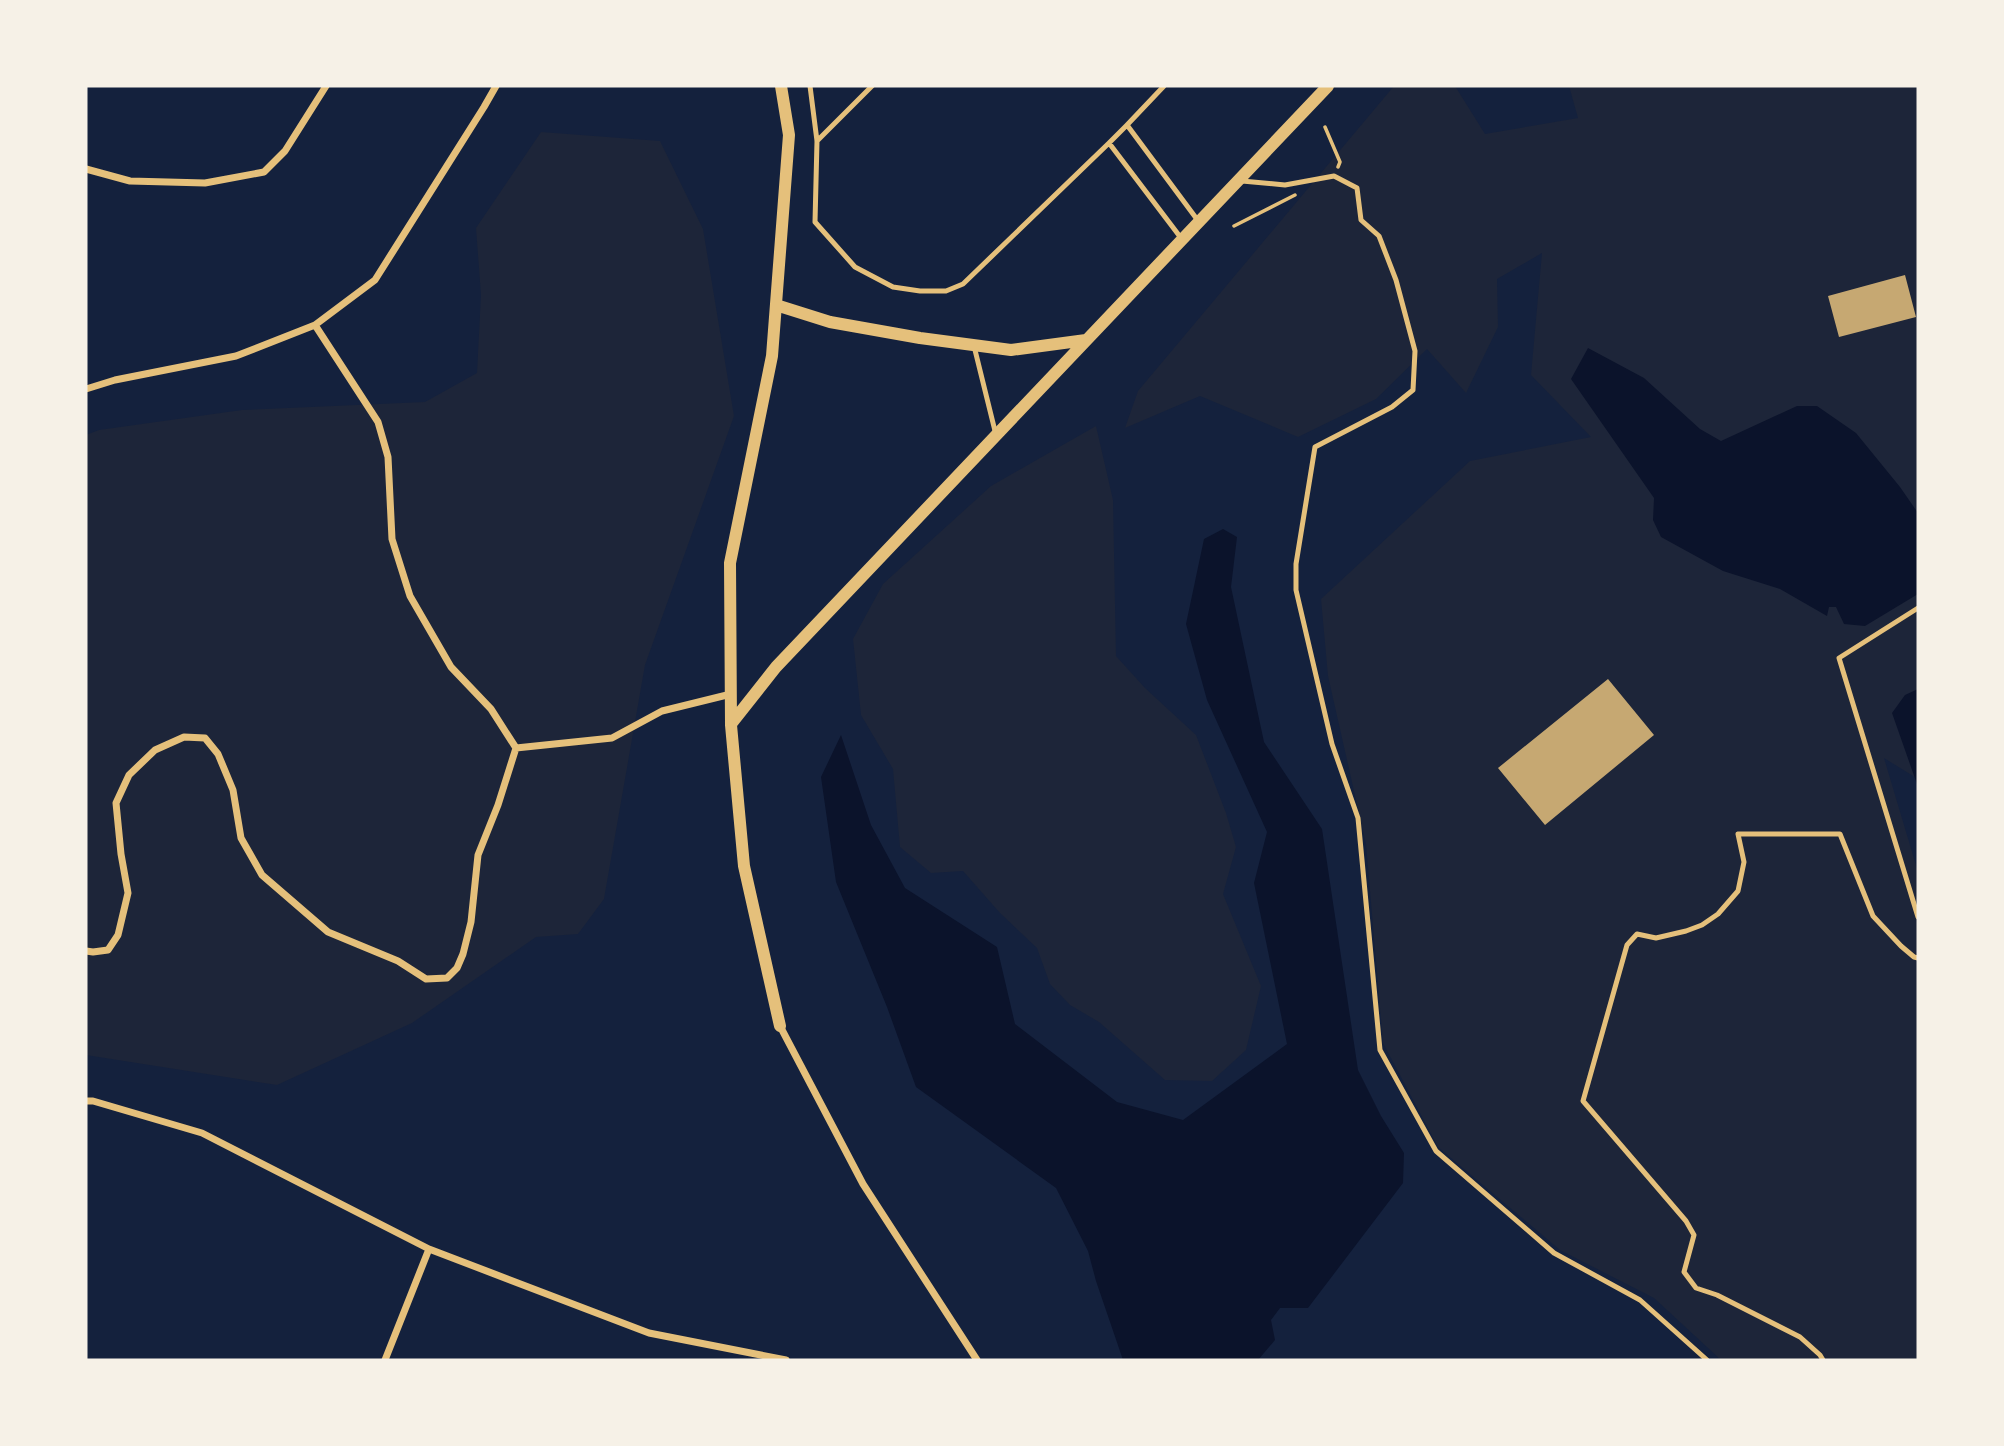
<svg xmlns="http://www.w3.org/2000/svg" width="2004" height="1446" font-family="'Golos Text',sans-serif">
<rect width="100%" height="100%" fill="#14213d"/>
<path fill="#1d2539" d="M1394 86H1455L1485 134 1578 118 1569 86H1918V779L1884 758 1918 872V1360H1721L1654 1298 1560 1250 1438 1147 1383 1043 1366 844 1328 676 1321 599 1470 461 1591 437 1531 375 1542 253 1497 279 1498 327 1466 393 1427 349 1376 399 1298 437 1200 396 1125 428 1138 391Z
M541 132 660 141 703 229 734 416 645 665 604 899 578 934 536 937 412 1023 277 1085 86 1055V435L99 430 242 410 425 402 477 373 481 295 476 228Z
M1096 426 1113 500 1116 656 1145 688 1196 735 1226 813 1236 847 1223 894 1261 986 1246 1050 1212 1081 1165 1080 1099 1022 1070 1005 1050 984 1037 948 1000 913 963 871 931 873 900 847 893 769 861 715 853 639 883 584 991 486Z"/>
<path fill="#0b132b" d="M1588 348 1644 378 1700 429 1721 441 1797 406H1817L1856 433 1900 487 1918 513V594L1865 626 1844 624 1836 607H1829L1827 616 1780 589 1723 571 1661 537 1653 520 1654 498 1571 379Z
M1223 529 1237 537 1231 587 1264 742 1322 829 1358 1070 1381 1116 1404 1153 1403 1183 1308 1308H1280L1271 1320 1275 1340 1258 1360H1123L1096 1281 1088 1251 1056 1188 916 1087 887 1007 836 882 821 777 841 735 871 825 905 888 997 947 1015 1024 1117 1102 1183 1120 1287 1044 1254 883 1267 832 1207 700 1186 624 1204 539Z
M1918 689V787L1892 713 1905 695Z"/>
<path fill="#c6a872" d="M1905 275 1916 317 1839 337 1828 296Z
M1608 679 1654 735 1545 825 1498 768Z"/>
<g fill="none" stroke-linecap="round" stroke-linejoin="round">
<path stroke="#e5c07b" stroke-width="3.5" d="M1325 127 1340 162 1338 167
M1234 226 1295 195"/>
<path stroke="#e5c07b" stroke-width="5" d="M810 86 817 141 815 222 855 267 893 287 920 291H946L963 284 1109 143 1181 238
M1164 86 1127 125 1199 222
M817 141 872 86
M1109 143 1127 125
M1242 181 1285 185 1334 176 1357 188 1361 220 1379 236 1396 280 1415 351 1413 390 1392 407 1315 447 1296 564V590L1332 744 1358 818 1380 1050 1436 1151 1554 1253 1640 1300 1707 1360
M974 346 996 435
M1918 608 1839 658 1918 917
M1823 1360 1820 1355 1800 1337 1717 1295 1696 1288 1684 1272 1694 1235 1686 1221 1583 1101 1627 945 1637 934 1656 938 1686 931 1702 925 1718 914 1738 891 1744 862 1738 834H1840L1873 916 1901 946 1914 957 1918 958"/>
<path stroke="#e5c07b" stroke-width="7" d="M86 169 130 181 205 183 264 172 285 151 326 86
M315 325 378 422 388 457 392 539 410 596 451 667 491 709 516 748 612 738 662 711 731 694
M86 389 115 380 236 356 315 325 375 280 484 107 496 86
M86 951 93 952 108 950 118 935 128 893 121 854 116 803 129 775 155 750 184 737 205 738 218 754 233 790 241 838 262 875 328 932 398 961 426 979 447 978 457 968 463 954 471 922 478 855 498 805 516 748
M780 1026 863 1184 977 1360
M86 1101H93L202 1133 429 1249 649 1333 786 1360
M385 1360 429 1249"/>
<path stroke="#e5c07b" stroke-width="12" d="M776 305 830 322 920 338 1011 350 1086 340
M731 724 776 667 1328 86
M780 1026 744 866 731 725 730 563 772 356 789 135 781 86"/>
</g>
<rect width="2004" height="1446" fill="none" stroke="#f6f1e7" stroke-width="175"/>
</svg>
